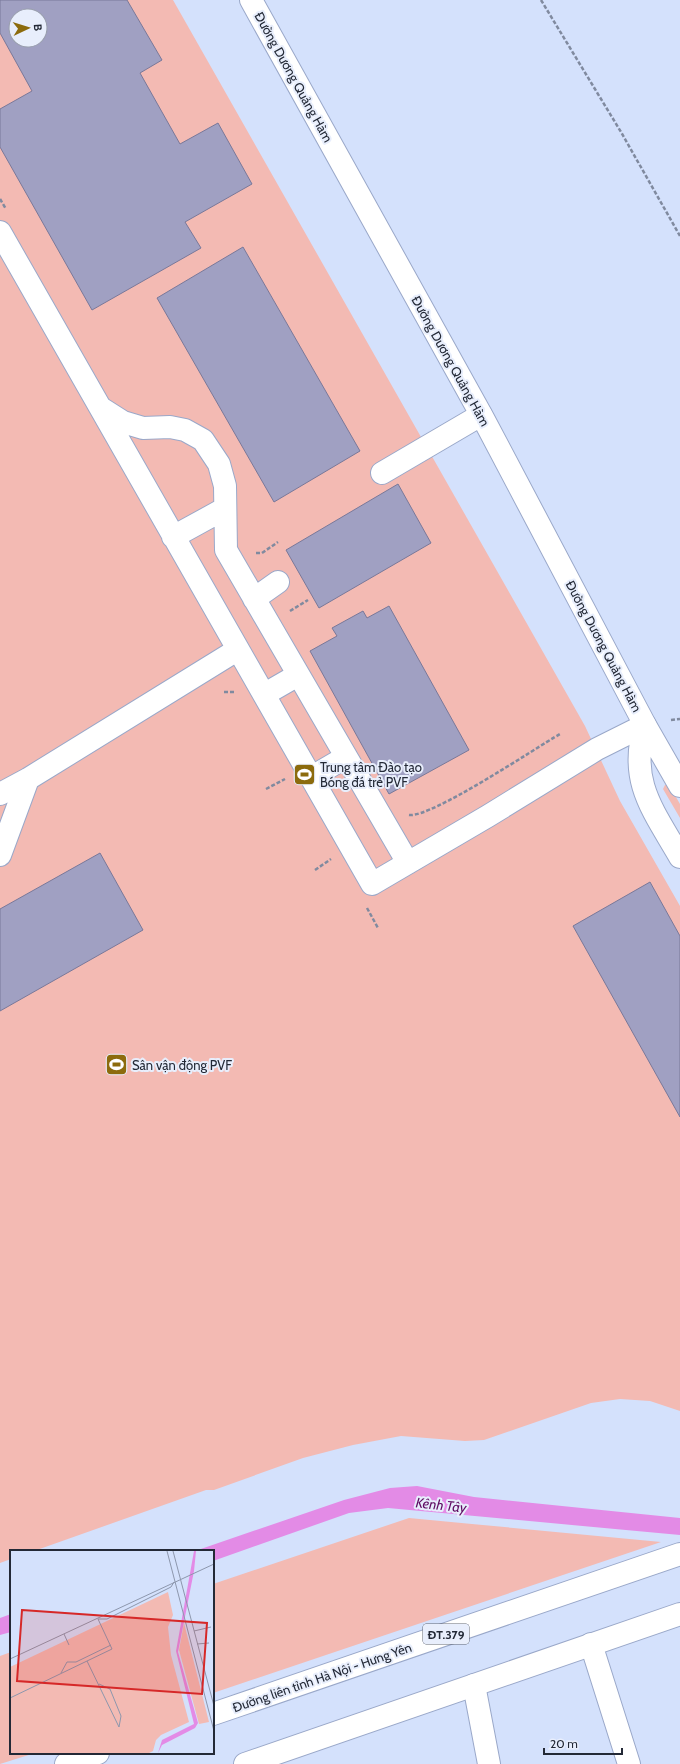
<svg xmlns="http://www.w3.org/2000/svg" width="680" height="1764" font-family="Cabin,sans-serif">
<rect width="100%" height="100%" fill="#d4e1fc"/>
<path fill="#f3bab3" fill-rule="evenodd" d="M0 0H173L585 726 620 801 680 906V1411L650 1401 620 1399 591 1403 484 1440 465 1441 401 1436 353 1445 303 1458 214 1490H206L34 1551H11V1559L0 1563ZM16 16H40V40H16Z
M665 785H669L680 804V818L663 789Z
M409 1518 661 1542 213 1693V1584Z
M11 1652V1753H35L0 1764V1656Z"/>
<path fill="#e38be6" d="M417 1486 474 1497 680 1518V1535L388 1508 349 1513 213 1561V1551H195L344 1500 390 1488Z
M11 1614V1632L0 1635V1618Z"/>
<path fill="#a0a0c2" stroke="#797899" fill-rule="evenodd" d="M0 0H127L162 60 140 73 180 144 218 123 252 184 185 222 201 248 92 310 0 147V109L32 91 0 33ZM16 16H40V40H16Z
M243 247 360 451 274 502 157 298Z
M398 484 431 543 319 608 286 550Z
M389 606 469 750 389 794 310 651 337 636 332 628 363 611 367 618Z
M100 853 143 930 0 1011V909Z
M650 882 680 936V1117L573 926Z"/>
<g fill="none" stroke-linecap="round" stroke-linejoin="round">
<defs>
<path id="minor" d="M0 232 372 884 488 816 597 749 645 725
M101 408 123 422 143 428 170 427 185 430 203 440 219 464 225 486 226 550 408 863
M382 473 481 415
M173 537 224 509
M254 599 278 582
M265 694 298 675
M312 777 346 757
M0 794 28 779 237 650
M0 855 28 779
M591 1644 629 1764
M474 1685 489 1764"/>
<path id="major" d="M251 0 483 418 645 725 680 786
M645 725C628 781 653 810 680 857"/>
<path id="highway" d="M213 1714 680 1554
M66 1764 98 1753
M245 1764 680 1614"/>
</defs>
<use href="#minor" stroke="#9aa8c9" stroke-width="24"/>
<use href="#major" stroke="#9aa8c9" stroke-width="24"/>
<use href="#highway" stroke="#9aa8c9" stroke-width="24"/>
<path stroke="#808a9f" stroke-width="2.5" stroke-dasharray="4 2" stroke-linecap="butt" d="M541 0 621 132 680 236
M0 199 6 209
M256 553H262L278 542
M290 611 308 600
M224 692H234
M671 720 680 719
M266 789 285 779
M409 815C431 818 534 749 560 734
M315 870 331 859
M367 908 378 928"/>
<use href="#minor" stroke="#fff" stroke-width="22"/>
<use href="#major" stroke="#fff" stroke-width="22"/>
<use href="#highway" stroke="#fff" stroke-width="22"/>
</g>
<defs>
<symbol id="stadium-square" viewBox="-11 -11 22 22"><rect x="-9" y="-9" width="18" height="18" rx="4" fill="#8c6b0d" stroke="#e8eefc"/><path d="M0-5a6.5 5 0 1 0 0 10a6.5 5 0 1 0 0-10ZM-3.5-1.8h7v3.6h-7Z" fill="#fff"/></symbol>
</defs>
<g fill-rule="evenodd">
<use href="#stadium-square" x="292" y="762" width="25" height="25"/>
<use href="#stadium-square" x="104" y="1052" width="25" height="25"/>
</g>
<g text-anchor="middle" dominant-baseline="central" stroke-width="4" stroke-linejoin="round" paint-order="stroke">
<rect fill="#e8eefc" stroke="#5e6471" stroke-width="1" x="423" y="1624" width="46" height="20" rx="3"/>
<g font-size="12" font-weight="bold" fill="#232936">
<text x="446" y="1634">ĐT.379</text>
</g>
<g font-size="13" fill="#232936" stroke="#e8eefc">
<text transform="translate(294 77) rotate(61)">Đường Dương Quảng Hàm</text>
<text transform="translate(451 361) rotate(61)">Đường Dương Quảng Hàm</text>
<text transform="translate(604 646) rotate(62)">Đường Dương Quảng Hàm</text>
<text transform="translate(322 1677) rotate(-19)">Đường liên tỉnh Hà Nội - Hưng Yên</text>
</g>
<g font-size="13" fill="#232936" stroke="#e8eefc" text-anchor="start">
<text x="320" y="767">Trung tâm Đào tạo<tspan x="320" dy="15">Bóng đá trẻ PVF</tspan></text>
<text x="132" y="1065">Sân vận động PVF</text>
</g>
<g font-size="14" font-style="italic" fill="#5e0b62" stroke="#e8eefc">
<text transform="translate(441 1505) rotate(6)">Kênh Tây</text>
</g>
</g>
<g transform="translate(10 1550)">
<rect width="204" height="204" fill="#d4e1fc"/>
<path d="M158 42 163 65 158 77 161 105 179 172 151 185 146 190 143 201 139 203H0V117ZM174 73 199 172 189 174 169 100Z" fill="#f3bab3"/>
<path d="M184 1H186L184 21 168 102 188 173 185 178 152 195 148 203 152 190 184 174 166 101Z" fill="#e38be6"/>
<path fill="none" stroke="#8d97ad" stroke-width="1" d="M157 1 204 181M163 1 204 156M88 69H97L161 37 164 32M184 81 201 77M54 84 59 95M187 94 199 93M0 109 204 14M77 111 109 177M51 123 57 112H66L101 95M89 134 100 139 111 166 109 177M0 148 102 99 88 69"/>
<path fill="#d62828" fill-opacity="0.15" stroke="#d62828" stroke-width="2" d="M12 60 197 73 192 144 7 131Z"/>
<rect width="204" height="204" fill="none" stroke="#232936" stroke-width="2"/>
</g>
<g transform="translate(28 28) rotate(86)"><circle r="19" fill="#e8eefc" stroke="#999fad"/>
<path d="M0-3L7 15L0 10L-7 15Z" fill="#8c6b0d"/>
<text y="-6" font-size="11" font-weight="bold" text-anchor="middle" fill="#232936">B</text>
</g>
<path d="M544 1748v6h78v-6" fill="none" stroke="#232936" stroke-width="2"/>
<text x="550" y="1748" font-size="12" fill="#232936" stroke="#e8eefc" stroke-width="3" paint-order="stroke">20 m</text>
</svg>
